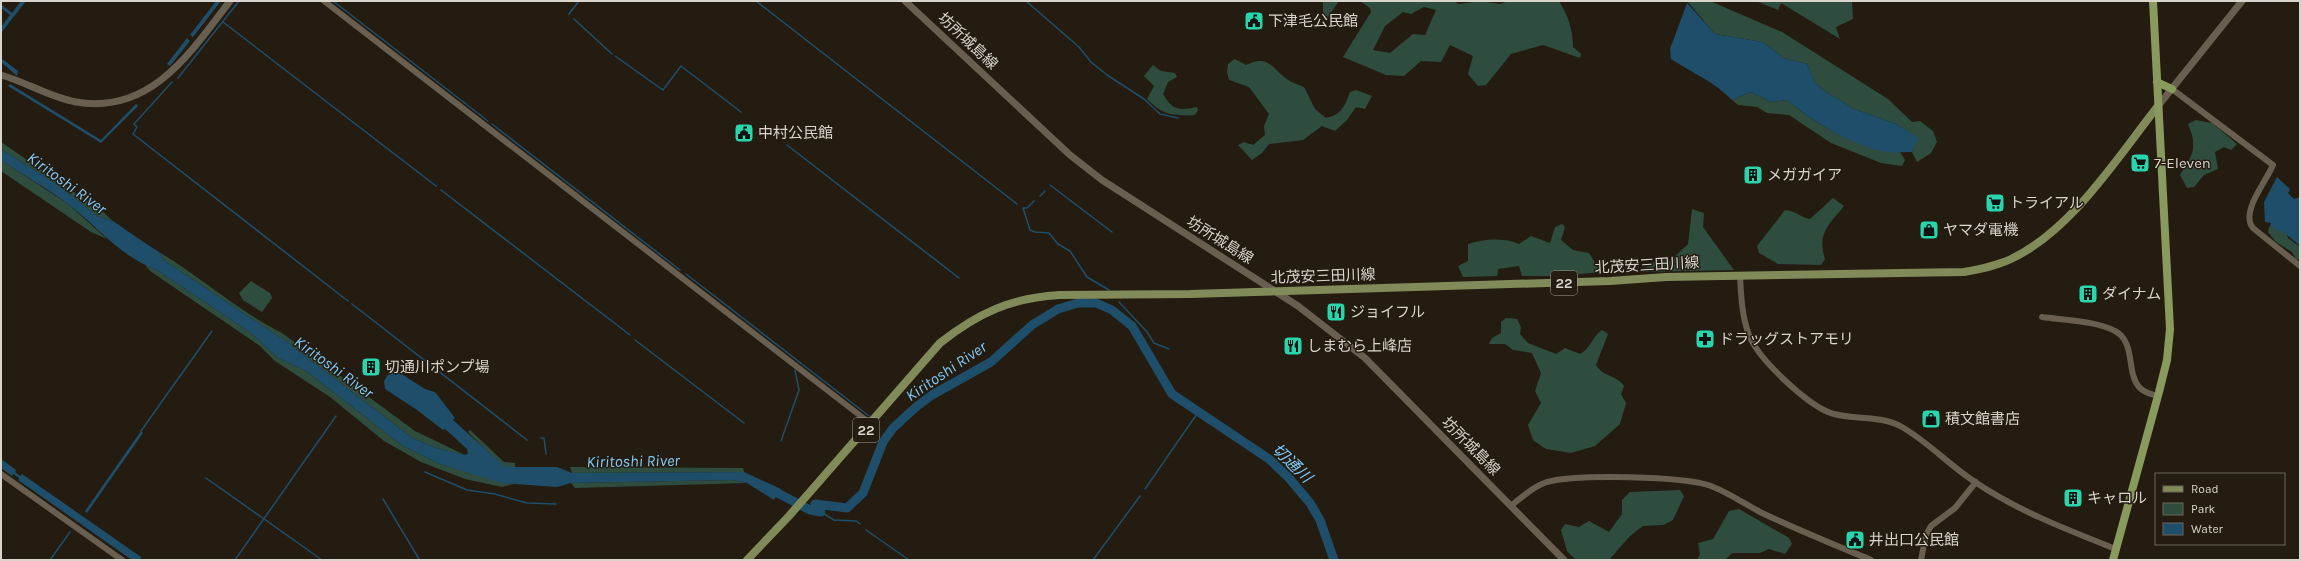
<svg xmlns="http://www.w3.org/2000/svg" width="2301" height="561" font-family="Karla,'Noto Sans JP',sans-serif">
<rect width="100%" height="100%" fill="#241c10"/>
<path fill="#2e4d3e" fill-rule="evenodd" d="M1323 1H1339L1328 17 1323 15Z
M1360 1H1453L1459 4 1480 1 1500 4 1508 1H1559C1568 16 1573 29 1573 47L1581 54 1580 58 1543 45 1511 54 1486 85 1478 86 1468 74 1473 56 1450 45 1441 62 1421 61 1404 76 1386 75 1343 57 1371 12 1370 8ZM1424 7 1436 10 1425 35 1413 34 1390 53 1373 50 1385 26 1403 12 1411 14Z
M1687 1H1710L1782 32 1888 99 1912 122 1920 121 1933 131 1937 142 1931 153 1917 162 1912 152 1917 138 1896 124 1854 109 1826 92 1815 83 1807 64 1783 58 1763 42 1715 34Z
M1756 1H1852L1853 19 1836 27 1840 39 1781 3 1778 10Z
M1235 59 1246 65C1269 54 1271 68 1287 79 1292 83 1299 85 1304 87L1315 109 1326 118C1341 115 1345 106 1350 92L1356 90 1372 96 1365 109 1356 107 1347 120 1335 131 1322 126 1303 140 1269 144 1262 153 1252 160 1238 145 1244 142 1253 145 1265 135 1264 126 1269 114 1249 87 1229 80 1227 72 1228 64Z
M1153 65 1161 71 1175 73 1177 77 1168 82 1163 94C1172 110 1179 111 1197 107L1198 110 1195 115C1172 116 1163 115 1147 99L1154 86 1144 76Z
M1751 92 1771 102 1787 100C1815 124 1862 152 1900 152L1905 160 1902 166 1881 163 1831 143 1789 115 1767 113 1757 107 1738 105 1732 100Z
M2196 120 2212 123 2237 144 2231 150 2224 147 2215 152 2218 169 2204 175 2194 187 2187 188 2180 175C2193 154 2198 148 2188 124Z
M1 142 103 212 113 221 97 216 55 183 1 149Z
M1 160 68 204 107 239 91 232 1 171Z
M1833 198 1844 206C1828 226 1817 233 1825 259L1821 265 1778 264 1759 253 1757 246 1785 210C1797 211 1801 218 1810 219Z
M1692 209 1704 213 1703 227 1734 270 1639 272 1660 258 1671 260 1688 244Z
M1562 224 1565 227 1561 240 1573 250 1589 253 1601 272 1560 276H1522L1519 266 1498 269 1497 276 1463 277 1458 266 1468 261V244C1483 239 1504 237 1519 244L1531 236 1550 243 1555 227Z
M2273 225 2286 232 2288 238 2300 247V260L2296 259 2292 252 2276 242 2268 232 2269 227Z
M159 252C201 277 238 311 282 333L415 431 465 455 436 448 412 438 287 342 163 260Z
M145 265 157 270 251 333 278 358 306 371 403 446 440 464 502 482 514 484 502 487 465 479 421 462 384 441 330 397 275 361 260 346 150 271Z
M251 281 270 293 272 298 262 312 243 300 239 293Z
M1506 318 1517 319 1521 327 1520 334 1528 343 1556 354 1565 348 1580 354C1590 349 1592 337 1602 330L1608 334 1596 365C1603 377 1617 375 1624 386L1621 394 1626 403 1620 424 1595 446 1571 453 1546 449 1533 440 1528 425 1541 403 1535 391 1541 373 1532 353 1513 350 1505 344H1489L1492 338 1501 333V322Z
M470 430 504 462 515 463V467H505L499 463 468 432Z
M570 467 743 468 744 472 572 473Z
M732 480 747 483 575 488 571 483Z
M1680 490 1684 496 1673 520 1663 525 1643 526 1630 536 1609 560H1576L1567 551 1561 530 1565 524 1579 527 1589 521 1609 532 1622 514V500L1630 492Z
M1739 509 1789 538 1792 544 1785 554 1769 549 1760 553H1732L1725 560H1697L1700 554 1698 543 1713 539 1729 511Z"/>
<path fill="#1e4e6a" d="M21 1H26L1 33V27L10 15 1 8V4L12 13Z
M216 1H221L193 37 190 35Z
M1687 3 1715 34 1763 42 1783 58 1807 64 1815 83 1826 92 1854 109 1896 124 1918 138 1912 152C1905 152 1895 153 1888 152 1854 147 1813 122 1787 100L1771 102 1751 92 1732 100C1715 82 1692 73 1671 59L1670 49Z
M187 38 190 41 170 66 167 64Z
M1 58 18 71 17 76 1 62Z
M10 84 101 140 136 104 138 106 101 143 8 86Z
M1 149 55 183 97 216 113 221 139 239 159 252 163 260 287 342 412 438 436 448 465 455 468 454 467 449 445 429 443 430 417 410 385 389 384 381 389 373 397 371 425 389 435 392 455 418 453 420 505 467H557L572 473 744 472 781 489 774 500 747 483 732 480 571 483 557 487 502 483 440 464 403 446 306 371 278 358 251 333 157 270C121 257 98 227 68 204 47 188 23 175 1 160Z
M2277 177 2290 189 2288 193 2294 199 2300 197V246L2286 234 2270 226 2271 223 2265 222 2264 202Z
M141 431 143 433 87 513 85 511Z
M1 459 16 470 15 472 20 476 22 474 141 557 140 560H132L18 480 19 478 13 474 12 476 1 468Z"/>
<g fill="none" stroke-linecap="round" stroke-linejoin="round">
<path stroke="#1e4e6a" stroke-width="1.5" d="M333 1 488 121
M756 1 1017 204
M1026 1 1079 47 1091 62 1107 75 1144 99 1160 114 1178 118
M569 14 579 1
M574 19 612 54
M223 22 436 186
M615 56 663 90 681 66 741 112
M178 78 239 1
M172 82 134 124 137 127 133 134 348 301
M492 124 680 270
M787 145 959 278
M1050 185 1112 232
M441 190 630 335
M1040 196 1045 191
M1034 201 1027 208H1023L1030 230 1035 232 1049 233 1058 244 1070 251 1087 277 1109 290
M686 274 869 416
M1119 302 1147 332 1154 343 1169 349
M352 304 527 440
M635 340 744 423
M141 431 212 331
M541 438H544L546 454
M781 441 799 390 795 370
M425 472 467 490 495 494 527 503 556 504
M206 478 322 560
M1145 489 1199 411
M383 499 419 559
M821 512 834 520 856 521 860 524
M866 530 909 560
M50 560 70 532
M235 560 336 416
M1093 560 1140 496"/>
<path stroke="#1e4e6a" stroke-width="9" d="M768 488 810 510 821 512 815 504 847 508 863 493 883 442 893 428 916 407 932 395 991 362 1032 325 1058 309 1078 303H1096L1112 310 1132 326 1172 394 1269 459 1289 478 1310 503 1320 520 1334 560"/>
<path stroke="#695f50" stroke-width="6" d="M324 1 871 424
M2172 89 2273 165C2266 182 2240 212 2253 228L2300 266
M1740 276C1741 296 1742 317 1749 335 1758 359 1810 408 1834 414 1857 420 1881 415 1902 427 1928 442 1949 465 1975 482 2018 511 2068 530 2116 549
M2042 317C2063 320 2097 321 2115 331 2136 342 2126 372 2139 387 2144 393 2151 394 2158 396
M1 474 122 560
M1512 505C1522 497 1534 486 1547 482 1576 474 1683 476 1711 486 1729 493 1745 504 1762 513 1798 530 1835 545 1871 560
M1921 560 1926 535 1931 526 1955 508 1976 482"/>
<path stroke="#695f50" stroke-width="7" d="M905 1 1070 155 1102 180 1298 306 1365 358 1564 560
M1 75C26 82 49 97 76 102 151 115 191 52 230 1
M2158 106 2242 1"/>
<path stroke="#818b5a" stroke-width="8" d="M747 560 789 516 940 343C978 313 1011 298 1059 295L1190 294 1610 281 1666 277 1964 272C1980 269 1996 266 2011 259 2072 230 2117 158 2158 106"/>
<path stroke="#899a5e" stroke-width="8" d="M2157 82 2172 89
M2113 560 2159 392 2167 360 2170 329 2153 1"/>
</g>
<defs>
<symbol id="civic-square" viewBox="-11 -11 22 22"><rect x="-9" y="-9" width="18" height="18" rx="4" fill="#29d5ac" stroke="#241c10"/><path d="M-.6-6.5H3V-4.5H.6V-3L4-1V1h2V6H-6V1h2V-1L-.6-3ZM-1.2 2.5V6h2.4V2.5Z" fill="#111"/></symbol>
<symbol id="supermarket-square" viewBox="-11 -11 22 22"><rect x="-9" y="-9" width="18" height="18" rx="4" fill="#29d5ac" stroke="#241c10"/><path d="M-6-5.5h2.5l.6 2H6L4.5 2H-2.5L-4.4-4H-6ZM-1.5 3.2a1.3 1.3 0 1 0 .1 0ZM3 3.2a1.3 1.3 0 1 0 .1 0Z" fill="#111"/></symbol>
<symbol id="building-square" viewBox="-11 -11 22 22"><rect x="-9" y="-9" width="18" height="18" rx="4" fill="#29d5ac" stroke="#241c10"/><path d="M-4-6H4V6H1V3H-1V6H-4ZM-2.5-4.3h1.7v1.8h-1.7ZM.8-4.3h1.7v1.8H.8ZM-2.5-1h1.7V.8h-1.7ZM.8-1h1.7V.8H.8Z" fill="#111"/></symbol>
<symbol id="shop-square" viewBox="-11 -11 22 22"><rect x="-9" y="-9" width="18" height="18" rx="4" fill="#29d5ac" stroke="#241c10"/><path d="M-5-2.5h2.3a2.7 3.5 0 0 1 5.4 0H5L5.5 6h-11ZM-1.5-2.5h3a1.5 2.3 0 0 0-3 0Z" fill="#111"/></symbol>
<symbol id="restaurant-square" viewBox="-11 -11 22 22"><rect x="-9" y="-9" width="18" height="18" rx="4" fill="#29d5ac" stroke="#241c10"/><path d="M-5-6h1v4h1v-4h1v4h1v-4h1v5L-1.5 .5V6h-2V.5L-5-1ZM5-6V6H3V1.5H1.5Q1.5-4 5-6Z" fill="#111"/></symbol>
<symbol id="pharmacy-square" viewBox="-11 -11 22 22"><rect x="-9" y="-9" width="18" height="18" rx="4" fill="#29d5ac" stroke="#241c10"/><path d="M-2-6h4v4h4v4h-4v4h-4v-4h-4v-4h4Z" fill="#111"/></symbol>
</defs>
<g fill-rule="evenodd">
<use href="#civic-square" x="1243" y="10" width="22" height="22"/>
<use href="#civic-square" x="733" y="122" width="22" height="22"/>
<use href="#supermarket-square" x="2129" y="152" width="22" height="22"/>
<use href="#building-square" x="1742" y="164" width="22" height="22"/>
<use href="#supermarket-square" x="1984" y="192" width="22" height="22"/>
<use href="#shop-square" x="1918" y="219" width="22" height="22"/>
<use href="#building-square" x="2077" y="283" width="22" height="22"/>
<use href="#restaurant-square" x="1325" y="301" width="22" height="22"/>
<use href="#pharmacy-square" x="1694" y="328" width="22" height="22"/>
<use href="#restaurant-square" x="1282" y="335" width="22" height="22"/>
<use href="#building-square" x="360" y="356" width="22" height="22"/>
<use href="#shop-square" x="1920" y="408" width="22" height="22"/>
<use href="#building-square" x="2062" y="487" width="22" height="22"/>
<use href="#civic-square" x="1844" y="529" width="22" height="22"/>
</g>
<g text-anchor="middle" dominant-baseline="central" stroke-width="3" stroke-linejoin="round" paint-order="stroke">
<g fill="#241c10" stroke="#a39d94" stroke-width="1">
<rect x="1551" y="271" width="26" height="24" rx="3"/>
<rect x="853" y="418" width="26" height="24" rx="3"/>
</g>
<g font-size="14" font-weight="bold" fill="#d9d4cc">
<text x="1564" y="283">22</text>
<text x="866" y="430">22</text>
</g>
<g font-size="15" fill="#d9d4cc" stroke="#241c10" text-anchor="start">
<text x="1268" y="21">下津毛公民館</text>
<text x="758" y="133">中村公民館</text>
<text x="2154" y="163">7-Eleven</text>
<text x="1767" y="175">メガガイア</text>
<text x="2009" y="203">トライアル</text>
<text x="1943" y="230">ヤマダ電機</text>
<text x="2102" y="294">ダイナム</text>
<text x="1350" y="312">ジョイフル</text>
<text x="1719" y="339">ドラッグストアモリ</text>
<text x="1307" y="346">しまむら上峰店</text>
<text x="385" y="367">切通川ポンプ場</text>
<text x="1945" y="419">積文館書店</text>
<text x="2087" y="498">キャロル</text>
<text x="1869" y="540">井出口公民館</text>
</g>
<g font-size="15" fill="#d9d4cc" stroke="#241c10">
<text transform="translate(968 41) rotate(43)">坊所城島線</text>
<text transform="translate(1220 240) rotate(32)">坊所城島線</text>
<text transform="translate(1647 265) rotate(-3)">北茂安三田川線</text>
<text transform="translate(1323 276) rotate(-2)">北茂安三田川線</text>
<text transform="translate(1471 446) rotate(45)">坊所城島線</text>
</g>
<g font-size="16" font-style="italic" fill="#7fc8f8" stroke="#241c10">
<text transform="translate(67 183) rotate(36)">Kiritoshi River</text>
<text transform="translate(334 367) rotate(36)">Kiritoshi River</text>
<text transform="translate(946 371) rotate(-34)">Kiritoshi River</text>
<text transform="translate(633 461) rotate(-1)">Kiritoshi River</text>
<text transform="translate(1292 463) rotate(44)">切通川</text>
</g>
</g>
<rect width="2301" height="561" fill="none" stroke="#d9d4cc" stroke-width="4"/>
<rect x="2155" y="473" width="130" height="72" fill="#241c10" stroke="#6c665b"/>
<rect x="2163" y="486" width="20" height="6" fill="#818b5a" stroke="#6c665b"/>
<text x="2191" y="493" font-size="12" fill="#d9d4cc">Road</text>
<rect x="2163" y="503" width="20" height="12" fill="#2e4d3e" stroke="#6c665b"/>
<text x="2191" y="513" font-size="12" fill="#d9d4cc">Park</text>
<rect x="2163" y="523" width="20" height="12" fill="#1e4e6a" stroke="#6c665b"/>
<text x="2191" y="533" font-size="12" fill="#d9d4cc">Water</text>
</svg>
